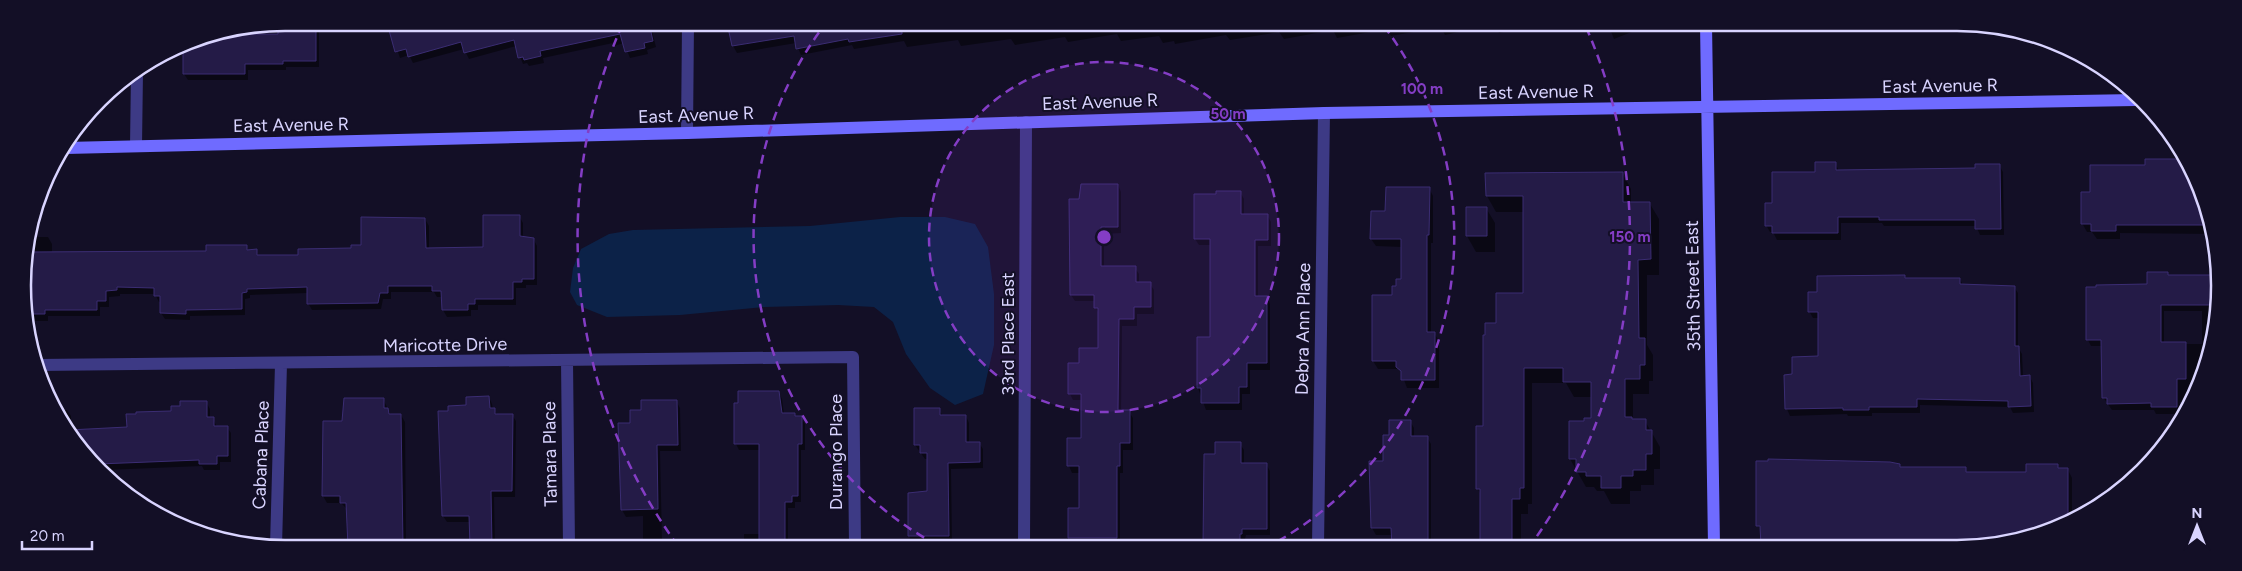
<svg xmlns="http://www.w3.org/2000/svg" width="2242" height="571" font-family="Figtree,sans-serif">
<rect width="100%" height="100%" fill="#130f26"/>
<path fill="#0c2248" d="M900 217H945L975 224 988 247 994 294V345L983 394 955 405 930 388 906 354 893 322 874 307 838 305 765 307 680 315 607 317 577 305 570 292 573 268 581 249 609 234 633 230 810 226Z"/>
<path fill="#0007" fill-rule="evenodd" d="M286 22 319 23V67H286V70H248V80H188L184 74 185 42Z
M388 23H650L656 47 647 50 648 54 630 58 624 43 614 46 613 43 543 58 544 63 529 66 527 63 523 64 516 46 469 59 464 49 413 63 409 55 400 58Z
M729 23 1494 24 1445 35 1441 27 1391 36 1387 29 1337 38 1333 30 1284 39 1279 32 1230 40 1226 35 1175 44 1174 41 1163 43 1159 36 1121 41 1117 34 1068 42 1065 37 1015 45 1011 39 961 46 958 40 907 47 904 41 854 49 852 45 801 55 796 43 737 53 733 46Z
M1494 24H1537L1499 33Z
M1548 24H1569L1570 28 1552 32Z
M1608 24H1643L1644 27 1614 39Z
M1835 163 1839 171 1976 169 1999 165 2003 172 2004 235H1980L1976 226H1884L1882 223H1841V240H1777L1773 232H1770L1766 225 1773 204 1816 173Z
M2146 166 2211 218 2212 234 2120 233V239H2097L2092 232H2087L2082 223 2091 193Z
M1622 173 1631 189V204H1650L1659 219V275H1647V345L1653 355V381H1649V394H1633V421H1645L1660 447V469H1654V485H1641V491H1630V504H1611L1604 491H1597L1594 487H1586L1570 459 1586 422 1593 419V397H1574L1566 383H1532V504H1528V514H1521V546H1481V495L1478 489V427H1484L1497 325 1525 294V212H1496L1487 196V175Z
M1118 185 1121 192V233L1104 234V268H1135L1139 274V284H1150L1154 290V314H1137V326H1122L1121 412H1129L1133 418V450H1123V473H1120V546H1069V510H1081V473H1072L1069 466V439H1082V400H1073L1070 394 1081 364 1099 349V314L1096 308V301H1075L1071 295 1080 200Z
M1429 188 1433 196V243H1431V333H1434L1439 341V388H1407L1400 369H1378L1373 361V296H1393L1402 280V247L1376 246 1371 239 1386 212Z
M1240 192 1244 199V215H1267L1271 222V246H1258V297H1267L1270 304V370H1250V394H1242V410H1206L1198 388 1211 338V245H1199L1195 239V195Z
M1467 208H1486L1495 223V252H1476L1467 236Z
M519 216 523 223V238L534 240 537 246V285H526V288H516V305H478V310H471V316L447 317 443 310V297H437L434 292H391V299H383L381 309 312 310 308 303V293L250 295V298L245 299V315L190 316V320L165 319 161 313V302H159L155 294H120V296L109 297V307H100V316H48V321H28L23 268 31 237H48L52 244V253L207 252 246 246 249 251H256L259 256H299L352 249 425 219 429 226V249L484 248Z
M2168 274 2169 276 2214 277 2217 320 2192 402H2180V414H2156L2154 410H2112L2103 397 2102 346H2091L2088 340 2148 285ZM2164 311H2202V344H2164Z
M1905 276 1907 279H1960L1963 285 2014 287 2018 293V347L2022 354 2023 377H2030L2033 383 2034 412 2013 413 2010 407 1920 405V413H1872V416H1848L1847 414 1790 416 1787 409 1786 376 1793 375 1819 358V318H1813L1809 311 1818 293Z
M779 393 782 399 784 414H794L796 418H801L805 424V450H801V502H795V508H788V546H744V534H761V450H739L736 444Z
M489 397 492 404 493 410 498 415H512L516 421 515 497H494L495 546H471L470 522H447L443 516 450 412Z
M383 399 391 415H401L405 422 406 546H347V509L341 503H327L323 496 324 423 343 422Z
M676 401 680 408 681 451H660L662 541H685L688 546H643V516L626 517 622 510 619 425H631L642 411Z
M206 402 210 409V419H213L217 427H227L231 433V462H220V470H204L202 466 105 470 77 446 59 410H67L71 416V427H75L78 431 128 428 181 407Z
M939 410 943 416H966L969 423V443H979L983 449V468L951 469 952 546H910L909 494 928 492V459H925L915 445Z
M1410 421 1414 428V437H1427L1431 444V546H1393V535H1376L1372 528 1390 436Z
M1240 444 1244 450V464H1266L1270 471V535H1246L1243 546H1204L1205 456H1217Z
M1900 465 1902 468H1965L1967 473H2027L2058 466 2060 470H2068L2072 478V522L2056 527H2030V534L1991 546H1762V532L1758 525Z"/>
<path fill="#241b47" stroke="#3b2d73" d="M286 22 316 23V61H283V64H245V74H183V44L185 42 229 34H278V24Z
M387 23H649L653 41 644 43 645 48 625 52 620 34 540 51 541 56 524 60 523 57 518 58 514 40 464 53 461 42 408 57 406 49 395 52Z
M727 23H902V34L849 42 848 39 796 49 794 36 732 46Z
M2145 159H2182L2211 218V225H2116V231H2091V224H2081V192H2090V165H2145Z
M1815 162H1836V170L1975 168V164H2000L2001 229H1975V220H1879V217H1838V233H1772V226H1765V203H1772V172H1815Z
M1623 172V202H1650L1651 259 1638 260 1639 338H1645V365H1640V379H1625V417H1632V419H1646V430H1652V454H1646V470H1633V476H1621V488H1601V476H1586V472H1576V459H1569V421H1584V418H1591V382H1563V368H1524V488H1520V499H1512V546H1480V489H1476V426H1483V335H1485V323H1496V293H1523V196H1486L1485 173Z
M1081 184H1118V227H1101V266H1136V282H1151V307H1134V319H1119L1118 410H1130V443H1120V466H1117V538H1068V508H1079V466H1067V438H1081V394H1068V363H1079V348H1098V308H1094V295H1070L1069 199H1079Z
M1386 187H1430L1429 235H1427V332H1435V380H1401V371L1396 367V361H1372V295H1392V286H1396V279H1401V239H1370L1371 211H1385Z
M1216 191H1241V214H1268V240H1255V296H1267V363H1247V387H1239V403H1201V388H1197V337H1210V239H1194V194H1216Z
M1466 207H1487V236H1466Z
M483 215H520V236L534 238V279H522V282H513V299H475V304H468V310H442L441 291H432V286H388V293H380L378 303 307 304V287L247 289V292L242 293V309L186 310V314L160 313V296H154V288L117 287V290L106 291V301H97V310H45V314H28L23 268 27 252 206 251V245H247V250L257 249V255H298V249L351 248V245H361V217L425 218 426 248 483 247Z
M2147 272H2168V275H2214L2216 305H2161V342H2186V379H2177V407H2151V403L2107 404V398H2102L2101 340H2086V287H2096V285L2147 284Z
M1905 275V278H1960V284L2015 286V346H2019L2020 376 2030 375 2031 406 2008 407V401L1917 399V407H1869V410H1843V408L1785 409 1784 375 1792 374V357L1818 356V312H1808V292H1817V276Z
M738 391H779L782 413H795V416H802V444H798V496H792V502H785V546H759V444H734V403H738Z
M489 396 490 408H495V414H513L512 491H491L492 546H470L469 516H442L438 411H448V406L466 405V397Z
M344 398H384V408H388L389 414H401L403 545 348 546 346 503H340V496H322L323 421H342Z
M641 400H677L678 445H657L658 509 621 510 618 423H630V410H641Z
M180 401H207V417H214V426H228V456H217V464H199V460L98 464 77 446 69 430 127 427 126 414H136V412L171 411V406H180Z
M914 408H940V415H966V442H980V462L948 463 949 536H908V493L927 491V453H920V445H914Z
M1389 420H1411V436H1428V546H1392L1391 528H1371L1369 461H1383V435H1389Z
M1215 442H1241V463H1267V529H1242V534H1240V546H1203L1204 454H1215Z
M1768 459 1890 462 1900 464V467H1966V472H2026V464H2058V468H2068V523L1991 546H1761L1760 526H1756V461H1768Z"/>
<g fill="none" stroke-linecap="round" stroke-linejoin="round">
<path stroke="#3d3a85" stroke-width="12" d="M687 133 688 23
M136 146 137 72
M567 361 569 546
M37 365 853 357 855 546
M276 546 281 364
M1024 546 1026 122
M1318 546 1324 113"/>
<path stroke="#6f6bff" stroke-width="12" d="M1706 24 1714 546
M66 148 687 133 1324 113 2136 100"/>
</g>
<circle cx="1104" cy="237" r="175" fill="#843dc5" fill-opacity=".12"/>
<g fill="none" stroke="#843dc5" stroke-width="2.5" stroke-dasharray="9 6">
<circle cx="1104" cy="237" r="175"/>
<path d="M937 545A351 351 0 0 1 826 23M1384 26A351 351 0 0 1 1271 545"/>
<path d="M678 546A526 526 0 0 1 623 23M1586 27A526 526 0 0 1 1530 546"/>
</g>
<g text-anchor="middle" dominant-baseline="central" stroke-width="4" stroke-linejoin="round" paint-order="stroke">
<g font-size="18" fill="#d9d4ff" stroke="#130f26">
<text transform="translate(1940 86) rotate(-1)">East Avenue R</text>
<text transform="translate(1536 92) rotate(-1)">East Avenue R</text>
<text transform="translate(1100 102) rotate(-2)">East Avenue R</text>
<text transform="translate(696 115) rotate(-2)">East Avenue R</text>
<text transform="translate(291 125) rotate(-1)">East Avenue R</text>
<text transform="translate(1693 286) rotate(-91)">35th Street East</text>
<text transform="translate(1303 329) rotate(-89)">Debra Ann Place</text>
<text transform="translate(1008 334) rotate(-90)">33rd Place East</text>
<text transform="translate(445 345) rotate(-1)">Maricotte Drive</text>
<text transform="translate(836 452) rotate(-90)">Durango Place</text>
<text transform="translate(550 454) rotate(-91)">Tamara Place</text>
<text transform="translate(261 455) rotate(-88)">Cabana Place</text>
</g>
</g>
<path d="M0 0H2242V571H0ZM285 31H1957A254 254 0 0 1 2211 285V286A254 254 0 0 1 1957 540H285A254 254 0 0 1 31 286V285A254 254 0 0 1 285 31Z" fill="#130f26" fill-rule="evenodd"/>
<path fill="none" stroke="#d9d4ff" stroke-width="2.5" d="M285 31H1957A254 254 0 0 1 2211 285V286A254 254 0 0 1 1957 540H285A254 254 0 0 1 31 286V285A254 254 0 0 1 285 31Z"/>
<circle cx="1104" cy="237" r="8" fill="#843dc5" stroke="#130f26" stroke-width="2.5"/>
<g font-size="15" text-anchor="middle" font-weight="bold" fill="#843dc5" stroke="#130f26" stroke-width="4" stroke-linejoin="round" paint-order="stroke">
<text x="1422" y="94">100 m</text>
<text x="1228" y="119">50 m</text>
<text x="1630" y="242">150 m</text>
</g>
<g transform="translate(2197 526)" stroke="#130f26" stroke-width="4" paint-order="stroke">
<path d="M0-4L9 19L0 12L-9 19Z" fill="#d9d4ff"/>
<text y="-8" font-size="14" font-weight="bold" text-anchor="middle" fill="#d9d4ff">N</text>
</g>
<path d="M22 541v8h70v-8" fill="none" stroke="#d9d4ff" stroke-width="2.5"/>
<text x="30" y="541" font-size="15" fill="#d9d4ff" stroke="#130f26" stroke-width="4" paint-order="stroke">20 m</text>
</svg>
